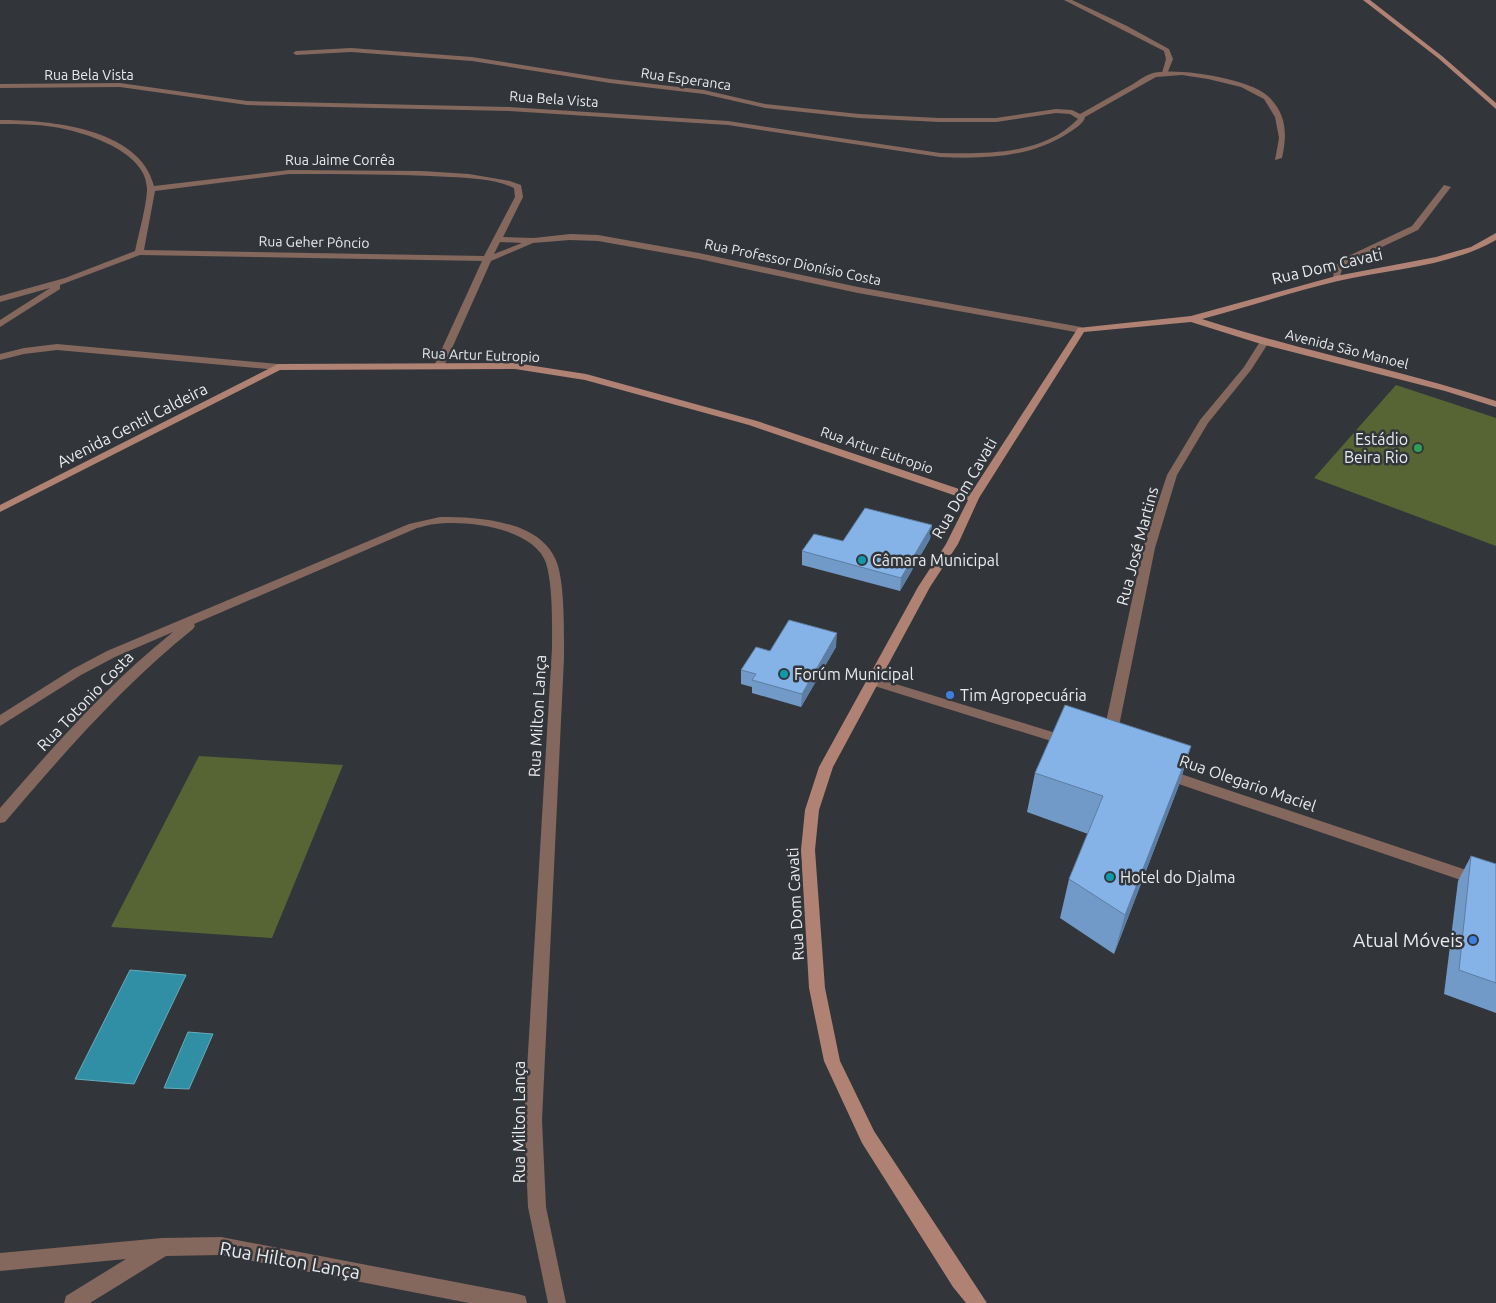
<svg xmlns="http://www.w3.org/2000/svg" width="1496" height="1303" font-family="Ubuntu,sans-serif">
<rect width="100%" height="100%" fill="#32363a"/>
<path fill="#566533" d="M1396 385 1496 418V546L1314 478Z
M199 756 343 765 272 938 111 927Z"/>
<path fill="#308fa4" stroke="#68abba" d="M130 970 186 975 134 1084 75 1079Z
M188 1032 213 1034 189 1089 164 1088Z"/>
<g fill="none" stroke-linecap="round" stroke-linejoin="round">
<path fill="#84675d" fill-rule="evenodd" d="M1064 0H1072L1127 26 1169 49 1173 59 1167 74 1162 73 1166 59 1164 51Z"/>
<path fill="#84675d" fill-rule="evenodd" d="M351 48 472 57 610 79 704 90 765 104 859 114 939 118H996L1056 109 1072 110 1080 114C1098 104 1115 94 1133 84 1139 80 1146 75 1153 73 1177 67 1254 79 1270 98 1287 116 1287 135 1282 158L1275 160 1279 138 1275 117 1264 99 1241 87 1208 79 1182 75 1156 77 1085 117C1084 123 1076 128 1070 132 1031 158 985 159 940 157L728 125 509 111 247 105 120 87 0 88V84L120 83 247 101 509 107 728 121 940 153C987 154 1043 155 1078 119L1070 114 1056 113 996 122H939L859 118 765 108 704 94 610 83 472 61 351 52 296 55 293 53 296 51Z
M0 120C49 120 140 128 154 186L289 170 422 171 469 174 510 181 521 185 523 197 503 237 534 238 570 234 598 235 699 253 858 287 1081 327 1086 330 1081 333 858 293 699 259 598 241 570 240 533 243 491 261 444 366 439 369 434 366 482 261 140 255 60 285V289L0 327V320L50 288 0 302V296L65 278 135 251C139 232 146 208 147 190 148 151 84 132 54 127 36 124 18 124 0 124ZM289 174C343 174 397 174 450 177 470 178 496 179 514 188L515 197 484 256 144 250 155 191ZM500 242 522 243 494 254Z
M1444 185 1451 187 1418 230 1348 263 1342 269 1339 281H1333L1334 268 1342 259 1412 226Z
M1264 339 1269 342 1251 370 1208 423 1177 475 1155 548 1117 736 1115 739H1105L1103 736 1143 548 1167 475 1200 420 1244 367 1261 340Z
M57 344 278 364 283 367 278 370 57 350 24 354 0 360V354L24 348Z
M440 517C478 517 542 520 557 563 565 586 564 633 564 658L542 1120 546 1207 566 1303H548L528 1207 524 1120 552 648C552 624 553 586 546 563 534 528 467 520 436 524 429 524 423 527 417 528L194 624 195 626 193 629C122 686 64 753 5 822L0 823V808C54 746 108 684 173 632L115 657 81 675 0 726V715L73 669 107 651 409 524Z
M873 677 1072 738 1074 741 1072 744 1067 746 868 684 867 681 868 678Z
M1166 769 1496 880V892L1161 778 1159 774 1161 770Z
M221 1237 518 1294 525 1296 527 1303H469L221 1255 166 1256 90 1303H64L66 1296 126 1259 0 1271V1253L162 1238Z"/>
<path fill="#b08273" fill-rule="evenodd" d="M1363 0H1370L1442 56 1496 103V109L1438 58Z
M1496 233V240C1449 267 1390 269 1338 281 1292 292 1247 307 1202 319 1299 350 1399 370 1496 401V407L1445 391 1261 344 1191 322 1084 332 979 498 958 544 930 587 833 767 819 810 815 850 825 988 840 1061 874 1131 987 1303H966L953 1287 862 1143 824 1061 809 988 801 850 805 810 819 767 918 587 946 544 968 500 749 425 585 380 515 369 280 370 0 512V505L278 364 515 363 586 374 757 421 971 493 1078 328 1191 316 1336 276 1436 257 1471 247Z"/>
</g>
<path fill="#729ac8" d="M932 525 930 539 900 591 802 565V551L843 541Z
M836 647 801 707 752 693V687L741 684V670L770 651Z
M1191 746 1179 785 1114 954 1060 918 1069 879 1088 834 1027 812 1035 773Z
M1471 856 1496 864V1013L1444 994 1458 881Z"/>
<path fill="#5d7da2" d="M932 525 930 539 900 591 901 578Z
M837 633 836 647 801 707 802 694Z
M1191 746 1179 785 1114 954 1125 915Z"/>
<path fill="#85b3e8" stroke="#5d7da2" d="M865 508 932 525 901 578 802 551 814 534 843 541Z
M789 620 837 633 802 694 752 680 756 674 741 670 756 647 770 651Z
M1065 705 1191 746 1125 915 1069 879 1103 796 1035 773Z
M1471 856 1496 864V983L1459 970Z"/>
<circle fill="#2e9e5b" stroke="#32363a" stroke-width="2" cx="1418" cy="448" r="5"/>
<g fill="#0f9aa8" stroke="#32363a" stroke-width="2">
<circle cx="862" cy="560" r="5"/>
<circle cx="784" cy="674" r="5"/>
<circle cx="1110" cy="877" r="5"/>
</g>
<g fill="#3f7fe0" stroke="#32363a" stroke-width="2">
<circle cx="950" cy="695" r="5"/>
<circle cx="1473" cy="940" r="5"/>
</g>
<g text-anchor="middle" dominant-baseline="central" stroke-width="5" stroke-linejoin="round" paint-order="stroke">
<g font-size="14" fill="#e9ebee" stroke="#32363a">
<text x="89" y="75">Rua Bela Vista</text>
<text transform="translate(686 79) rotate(8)">Rua Esperanca</text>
<text transform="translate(554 99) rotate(4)">Rua Bela Vista</text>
<text x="340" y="160">Rua Jaime Corrêa</text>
<text transform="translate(314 242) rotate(1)">Rua Geher Pôncio</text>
<text transform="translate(793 262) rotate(12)">Rua Professor Dionísio Costa</text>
<text transform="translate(1347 349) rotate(14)">Avenida São Manoel</text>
<text transform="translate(481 355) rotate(2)">Rua Artur Eutropio</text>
<text transform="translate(877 450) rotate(19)">Rua Artur Eutropio</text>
</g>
<g font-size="16" fill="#e9ebee" stroke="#32363a">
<text transform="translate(1327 266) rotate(-13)">Rua Dom Cavati</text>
<text transform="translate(132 425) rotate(-27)">Avenida Gentil Caldeira</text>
<text transform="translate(964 488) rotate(-60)">Rua Dom Cavati</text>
<text transform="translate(1137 546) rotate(-75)">Rua José Martins</text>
<text transform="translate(85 701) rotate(-46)">Rua Totonio Costa</text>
<text transform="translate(537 716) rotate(-87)">Rua Milton Lança</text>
<text transform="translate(1248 783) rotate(19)">Rua Olegario Maciel</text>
<text transform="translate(795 904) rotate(-93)">Rua Dom Cavati</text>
<text transform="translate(519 1122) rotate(-90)">Rua Milton Lança</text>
</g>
<g font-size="16" fill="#e9ebee" stroke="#32363a" text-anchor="start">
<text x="1408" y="439" text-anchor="end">Estádio<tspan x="1408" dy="18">Beira Rio</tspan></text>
<text x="872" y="560">Câmara Municipal</text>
<text x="794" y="674">Forúm Municipal</text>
<text x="960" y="695">Tim Agropecuária</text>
<text x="1120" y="877">Hotel do Djalma</text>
</g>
<g font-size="19" fill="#e9ebee" stroke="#32363a" text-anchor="end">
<text x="1463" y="940">Atual Móveis</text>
</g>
<g font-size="19" fill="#e9ebee" stroke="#32363a">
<text transform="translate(290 1260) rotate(10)">Rua Hilton Lança</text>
</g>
</g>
</svg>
